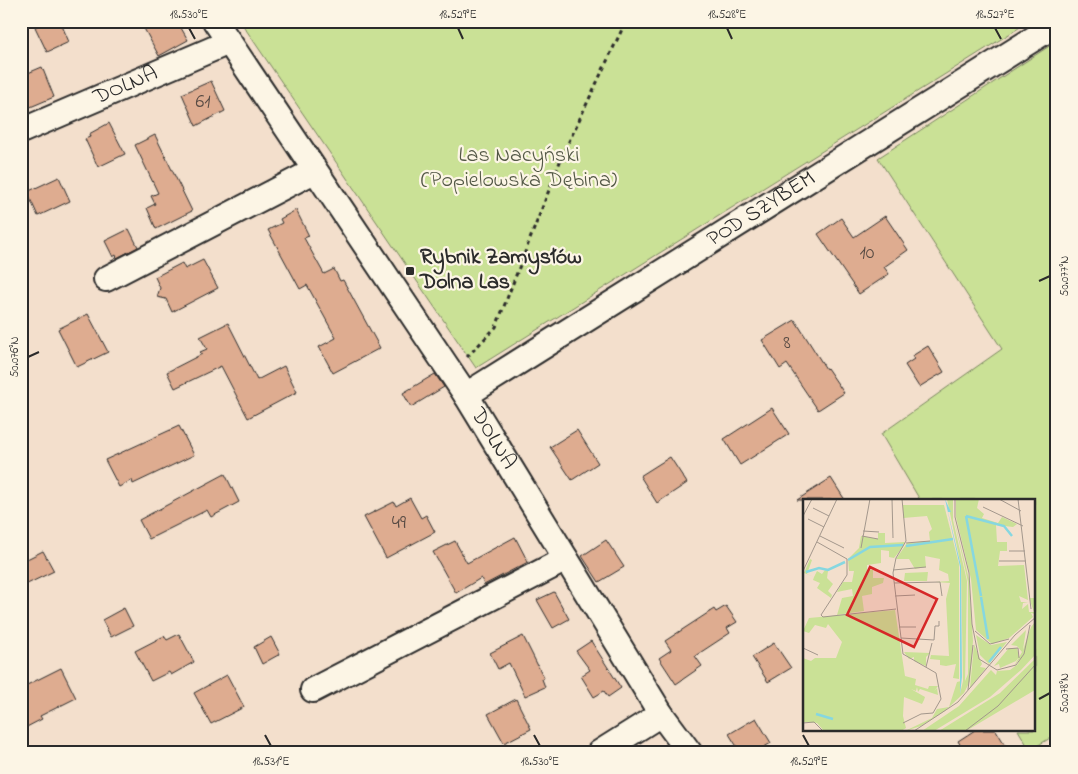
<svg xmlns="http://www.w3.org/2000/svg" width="1078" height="774" font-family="'Indie Flower',sans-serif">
<rect width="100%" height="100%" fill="#f3dfcc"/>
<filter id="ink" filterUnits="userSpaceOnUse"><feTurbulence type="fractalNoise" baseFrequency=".02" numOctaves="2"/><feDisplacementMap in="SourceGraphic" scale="10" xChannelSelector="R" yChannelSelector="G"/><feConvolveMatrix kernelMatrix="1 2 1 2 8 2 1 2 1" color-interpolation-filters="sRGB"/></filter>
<g filter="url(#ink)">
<path fill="#cae196" stroke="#7a8660" d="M240 21H1030L476 368Z
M1057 41V734L1030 750 1018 730H1034V500H920L881 434 1002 349 878 158Z"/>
<path fill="#deac90" stroke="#2b2b2b" d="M47 21H60L69 42 47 52 35 27Z
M140 21H177L188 40 159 56Z
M42 67 54 97 21 111V76Z
M211 81 225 111 196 126 182 94Z
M109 123 125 154 98 167 85 139 90 137 89 134Z
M155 135 192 211 156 229 147 208 155 204 151 196 158 193 135 145Z
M59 177 70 201 38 216 27 192Z
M296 210 309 236 304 238 324 274 334 269 340 281 343 280 380 348 333 373 319 347 336 338 307 285 300 289 268 230 282 223 280 219Z
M885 216 908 250 884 267 889 274 859 294 818 234 841 218 854 237Z
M129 229 138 247 117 258 116 255 113 257 105 241Z
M203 260 218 288 172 312 166 299 157 297 160 288 155 277 182 263 185 269Z
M88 314 108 352 77 367 58 329Z
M795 320 826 369 827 368 844 393 818 410 787 364 780 369 762 340Z
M228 323 257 380 284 366 297 392 248 418 221 366 175 388 167 372 202 354 200 352 207 349 200 337Z
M928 346 944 372 919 387 905 365 914 359 912 356Z
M435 374 444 387 411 407 403 393Z
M772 408 789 434 740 465 724 439Z
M179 426 194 455 133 484 132 480 119 487 105 460Z
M577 430 598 463 572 480 550 447Z
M670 457 687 483 657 503 640 476Z
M225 474 239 502 211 517 207 510 149 539 139 520Z
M831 478 845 500H797Z
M410 498 421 518 426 515 435 532 386 558 364 517 394 502 396 506Z
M515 537 528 562 484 585 481 578 456 593 433 552 455 541 467 563Z
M606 540 624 567 599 582 582 556Z
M43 551 54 571 21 587V562Z
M554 592 569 619 553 628 537 600Z
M726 606 737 622 727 628 730 633 695 656 702 666 676 684 659 658 671 650 665 641 714 609 716 612Z
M124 608 133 626 111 637 102 620Z
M179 634 194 662 171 675 169 672 151 681 135 651 164 636 167 640Z
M523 636 544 678 542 679 545 687 525 696 509 663 498 669 490 653Z
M271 637 280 654 262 664 254 647Z
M591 641 621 688 608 697 604 691 594 697 581 676 590 670 576 651Z
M774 643 791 668 768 682 752 657Z
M61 668 76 698 40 716 42 719 21 730V684L23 687Z
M227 675 244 707 211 724 194 693Z
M516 699 531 729 504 743 488 714Z
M756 718 771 743 754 753H741L729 734Z
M975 730H996L1010 753H965L958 741Z"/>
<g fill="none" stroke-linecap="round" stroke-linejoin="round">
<defs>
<g id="minor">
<path id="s1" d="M215 21 466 395 661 714 690 753"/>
<path id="s2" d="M21 131 229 42"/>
<path d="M106 279 314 171"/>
<path id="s3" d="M466 395 1057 24"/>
<path d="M313 690 566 559"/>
<path d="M599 753 661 714"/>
</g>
</defs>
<use href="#minor" stroke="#2b2b2b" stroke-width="28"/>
<path stroke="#2b2b2b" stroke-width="3" stroke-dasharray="4 4" stroke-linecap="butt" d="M467 357 496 327 563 154 626 21"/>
<use href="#minor" stroke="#fcf5e5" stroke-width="24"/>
</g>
</g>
<path fill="none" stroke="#2b2b2b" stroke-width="2" d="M189 28 195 39M458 28 463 39M727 28 732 39M995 28 1001 39M1039 281 1050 276M28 357 39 352M1039 699 1050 693M265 735 271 746M534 735 540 746M803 735 809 746"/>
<rect fill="#2b2b2b" stroke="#fcf5e5" stroke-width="2" x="405" y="266" width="10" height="10" rx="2.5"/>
<g text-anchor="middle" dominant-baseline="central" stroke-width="4.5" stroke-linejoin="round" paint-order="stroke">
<g font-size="20" fill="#584b44">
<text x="203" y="102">61</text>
<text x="867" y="253">10</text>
<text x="787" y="343">8</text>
<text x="399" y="523">49</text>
</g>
<g font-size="22" fill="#2b2b2b" stroke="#fcf5e5">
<text stroke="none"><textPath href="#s2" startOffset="114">DOLNA</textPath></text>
<text stroke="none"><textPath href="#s3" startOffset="349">POD SZYBEM</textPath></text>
<text stroke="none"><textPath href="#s1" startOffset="502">DOLNA</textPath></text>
</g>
<g font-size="22" fill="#535846" stroke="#fcf5e5">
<text x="519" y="156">Las Nacyński<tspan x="519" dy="25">(Popielowska Dębina)</tspan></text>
</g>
<g font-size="22" font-weight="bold" fill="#2b2b2b" stroke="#fcf5e5" text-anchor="start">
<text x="420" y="258">Rybnik Zamysłów<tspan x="420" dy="25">Dolna Las</tspan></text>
</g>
</g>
<g transform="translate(803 499)">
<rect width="232" height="232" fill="#f3dfcc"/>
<path d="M144 0H150V21L164 82 162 182 165 175V83L150 16 166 80 170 142 167 182 161 194 142 212 118 227 102 232 129 219 134 210 146 208 154 183 158 182 157 195 160 182 158 67ZM153 0H176L174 9 181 15 179 19 195 24 199 18 214 25 210 28 193 26 194 43H204V52H197L195 67 221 66 225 101 216 97 218 103H225L220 104 219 110 225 105 226 113H231L226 99H232V115L228 114 230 118 206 139 189 145 173 131 168 80 153 18ZM100 6H141L156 65V180L150 179 153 165 143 167 137 166V161L127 160 128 156 146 157 143 100 147 84 132 83 146 82 145 75 136 71 137 60 122 57 123 68 112 70 106 60H93L104 44 127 42 126 33 129 30 124 17 100 19ZM75 34H82V44L102 43 100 48 91 59 86 58V52L78 51V64L64 66V71H70V79H81L80 84 69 88V95L59 97 61 112 34 116 39 99 50 97 49 90 34 93 40 83H49L51 72H46L45 60 56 49 58 37 75 40ZM7 60 9 61 4 75 11 78 14 72 19 75 22 71 25 72 24 79 30 85 25 92 29 96 28 99 14 89 17 84 10 81 11 78 1 74ZM125 73 124 82H101L102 74ZM92 111 102 177 113 180 112 186 125 190 126 187H135L131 192 134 189 135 196 117 190 115 193 114 188 113 192 108 190 122 198 121 201 119 205 101 198 100 217 103 229 98 232H21L14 224 0 223V159L8 162 12 159H33L39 143 25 125 23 129 12 126 6 134 0 132 6 119ZM232 123V156L218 171 187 198 131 232H119L156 207 188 171 193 176 194 172 207 171 215 165 228 128ZM223 131 219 157 211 167 219 153 214 147 208 146ZM173 136 188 146 204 143 186 165 177 156ZM171 145 179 165 177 168 183 169 167 189ZM206 149H214L216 158 213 162 197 169 196 165 191 167ZM101 153 127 154 123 158V167L111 162V158L106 160ZM232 160V191L163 232H136L197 194Z" fill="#cae196"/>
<path d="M142 0 148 13H145L158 67 159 178 157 195V68Z" fill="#86d7e0"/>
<path fill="none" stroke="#86d7e0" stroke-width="2.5" d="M163 17 178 97M163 17 201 27 209 37M103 47 150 40M45 61 67 48 100 46M3 73 16 69 25 71 42 63M178 98 185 140M186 163 198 148M13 215 30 220"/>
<path fill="none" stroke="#a3978c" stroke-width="1" d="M89 0 90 39M99 0 103 42 93 59 90 74 100 155 133 174 138 200 130 214 118 215 100 224M152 0V18L166 74 169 125 176 160 194 171 213 166 221 155 227 126M196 0 218 12M215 0 228 110M180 8 220 27M10 9 26 17M0 17 9 0M5 20 21 28M60 32 76 33M17 37 41 49M59 37 75 40M14 43 44 60V76L18 116 20 118 93 110M103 44 127 42M58 49 67 0M206 52H222M196 62H223M90 71 123 68M0 72 34 0M91 84 137 83 139 97M92 97 112 96M96 128H113M172 132 187 145 206 140M98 139 131 141 132 127H136V122M0 149 15 156M203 150 215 149 216 159M123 168 129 144M165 191 170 146M0 224 11 223 20 232M111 232 155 203 212 136 233 118M162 232 195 207 233 165"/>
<path fill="#d62828" fill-opacity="0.15" stroke="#d62828" stroke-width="2.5" d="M67 68 134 100 111 148 44 116Z"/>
<rect width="232" height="232" fill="none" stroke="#2b2b2b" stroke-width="2.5"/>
</g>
<rect width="1078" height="774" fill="none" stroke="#fcf5e5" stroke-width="55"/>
<rect x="28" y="28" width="1022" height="718" fill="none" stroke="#2b2b2b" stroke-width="2"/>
<g font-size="12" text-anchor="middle" fill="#2b2b2b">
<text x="189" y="18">18.530°E</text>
<text x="458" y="18">18.529°E</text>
<text x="727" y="18">18.528°E</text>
<text x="995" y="18">18.527°E</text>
<text transform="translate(1064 276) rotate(-90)" y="4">50.077°N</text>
<text transform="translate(14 357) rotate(-90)" y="4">50.076°N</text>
<text transform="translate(1064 693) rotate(-90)" y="4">50.078°N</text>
<text x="271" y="765">18.531°E</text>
<text x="540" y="765">18.530°E</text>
<text x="809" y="765">18.529°E</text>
</g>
</svg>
